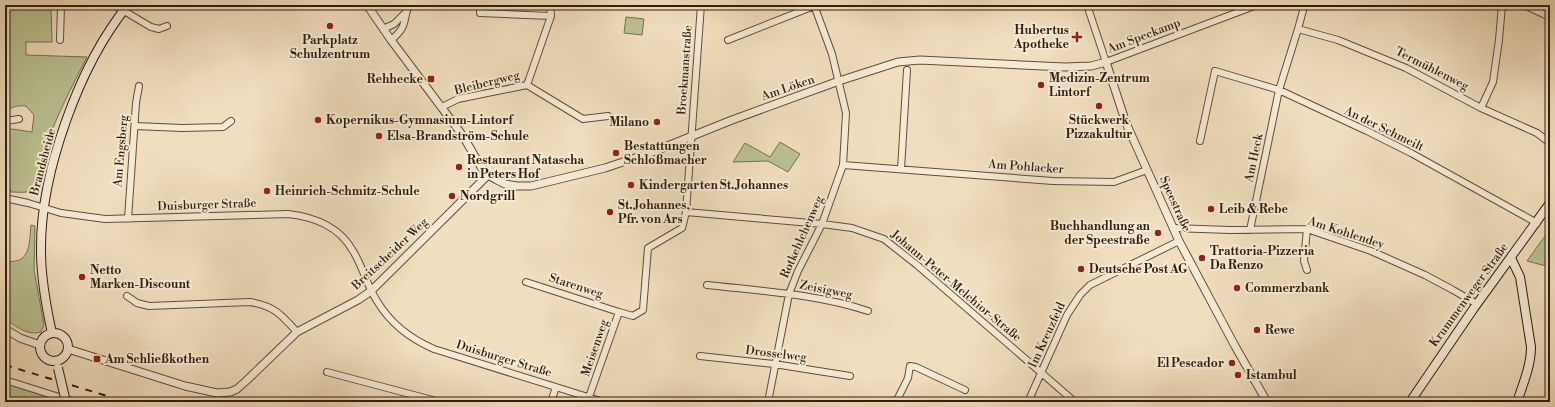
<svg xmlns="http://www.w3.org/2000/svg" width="1555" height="407" font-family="'Libre Bodoni',serif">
<rect width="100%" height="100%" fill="#f1debe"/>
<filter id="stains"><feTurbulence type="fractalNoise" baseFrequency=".005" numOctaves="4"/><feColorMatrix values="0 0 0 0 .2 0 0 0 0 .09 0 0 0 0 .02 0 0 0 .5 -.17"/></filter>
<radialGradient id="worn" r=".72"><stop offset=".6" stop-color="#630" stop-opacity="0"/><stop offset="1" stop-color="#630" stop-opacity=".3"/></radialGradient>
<path fill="#bac191" stroke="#756f50" d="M5 5H28L29 7 51 8 52 42H26V55L87 57C72 87 56 116 46 147 44 154 38 185 35 188 29 194 19 192 11 192L10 189H5V181L10 160 5 128 32 132 34 115 26 106C17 105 12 107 5 112Z
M626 17 644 19 642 35 624 33Z
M780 142 800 154 788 172 768 161 733 162 745 143 770 157Z
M31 225 35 226 34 270 44 325 41 332C27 336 16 326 5 319V261C31 265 29 244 31 225Z
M1550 229V267L1527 261Z
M5 383 60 401V402H5Z"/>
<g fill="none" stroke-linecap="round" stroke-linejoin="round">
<defs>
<path id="minor" d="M114 5 151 27 159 29 167 26
M480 5V13L551 16
M1087 5 1106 62 1257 5
M1524 5 1550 17
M1304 7 1298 29 1338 40 1406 68 1481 108 1537 133 1550 143
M383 29 394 24 407 11
M60 40 61 5
M391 40C406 28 404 22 408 5
M728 40 814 6
M527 85 583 119 608 116
M442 107 458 99 527 85 551 16 550 5
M1481 108 1493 82 1499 40 1502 5
M5 121 19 119
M135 126 182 128 223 127 231 121
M1200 141 1215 71 1279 90 1367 131 1411 153 1537 223
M843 165 1053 181 1114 182 1147 170
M901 169 907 70
M5 198 28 203 61 213 105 219 288 214C315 217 339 226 353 251 363 267 367 286 377 301 390 323 411 339 434 349L604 402
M686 212 822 224 852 228 884 239 917 265 1075 402
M128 219 136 103 139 86
M1173 228 1230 230 1307 229 1371 251 1425 275 1453 290 1477 304
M1307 229 1304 261 1307 270
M1250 230 1279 90 1298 29
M526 282 619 312
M707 285C761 291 817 294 868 311
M127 296 137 303 149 306 250 302C274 306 281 314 297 332
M700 356 774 364 850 376
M327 372 440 402
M5 380 75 402
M589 397 619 312 633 316 643 310 648 248 682 228 686 212 701 5
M551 402 556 387
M768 402 789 294 798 271 822 224 843 165 846 113 832 54 814 5
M896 402 908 378 910 366 916 367 965 390
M1028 402 1067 315 1080 295 1090 285 1179 241"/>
<path id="tertiary" d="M367 5 391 40 463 136 481 167 488 175 497 180 505 184 517 186H531L605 168 650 153 732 120 839 81 898 62 920 60 1065 67 1091 66 1106 62 1126 123 1179 241 1235 346 1267 402
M5 329 20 338 40 345
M68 349 185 386 217 393 230 392 237 389 246 381 297 332 358 300 371 291 488 175"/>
<path id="secondary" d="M1511 258 1520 277 1531 347C1531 366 1523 384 1517 402
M40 347a14 14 0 1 1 28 0a14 14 0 1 1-28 0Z
M52 333C46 306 41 279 41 251 40 174 79 65 128 5
M1410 402 1474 308 1550 203"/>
</defs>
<use href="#minor" stroke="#604d3a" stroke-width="8"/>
<use href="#tertiary" stroke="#604d3a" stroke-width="9"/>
<use href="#secondary" stroke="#301d0e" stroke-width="10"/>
<use href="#minor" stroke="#f6ead5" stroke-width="6"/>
<use href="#tertiary" stroke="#f6ead5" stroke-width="7"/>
<use href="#secondary" stroke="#f6ead5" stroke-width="8"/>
<path stroke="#301d0e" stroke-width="2" stroke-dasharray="7 7" stroke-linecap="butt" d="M5 365 127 402"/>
<defs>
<path id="secondary-bridge" d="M58 368 66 402"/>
</defs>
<use href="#secondary-bridge" stroke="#301d0e" stroke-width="10" stroke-linecap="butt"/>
<use href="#secondary-bridge" stroke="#f6ead5" stroke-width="8"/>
</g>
<g fill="#8f2418" stroke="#f6ead5" stroke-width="1.5">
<circle cx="330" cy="26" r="4"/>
<path d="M1075 31h4v4h4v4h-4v4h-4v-4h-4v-4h4z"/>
<rect x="427" y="75" width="8" height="8" rx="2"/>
<circle cx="1041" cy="85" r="4"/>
<circle cx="1099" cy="106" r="4"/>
<circle cx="318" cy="120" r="4"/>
<circle cx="657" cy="122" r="4"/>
<circle cx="379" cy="136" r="4"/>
<circle cx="616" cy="153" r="4"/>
<circle cx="459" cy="167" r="4"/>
<circle cx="631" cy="185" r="4"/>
<circle cx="267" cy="191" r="4"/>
<circle cx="452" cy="196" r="4"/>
<circle cx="1211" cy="209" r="4"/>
<circle cx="610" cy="212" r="4"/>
<circle cx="1158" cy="233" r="4"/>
<circle cx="1202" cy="258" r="4"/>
<circle cx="1081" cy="269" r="4"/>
<circle cx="82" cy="277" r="4"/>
<circle cx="1237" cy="288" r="4"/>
<circle cx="1257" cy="330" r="4"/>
<rect x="93" y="355" width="8" height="8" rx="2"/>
<circle cx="1232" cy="363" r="4"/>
<circle cx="1238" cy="375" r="4"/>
</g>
<g text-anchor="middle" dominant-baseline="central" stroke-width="4" stroke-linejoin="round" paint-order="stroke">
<g font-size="12" font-weight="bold" fill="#301d0e" stroke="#f6ead5" text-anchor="start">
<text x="1069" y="30" text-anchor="end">Hubertus<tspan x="1069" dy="14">Apotheke</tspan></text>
<text x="330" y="40" text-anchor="middle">Parkplatz<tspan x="330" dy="14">Schulzentrum</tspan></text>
<text x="1049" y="78">Medizin-Zentrum<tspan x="1049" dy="14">Lintorf</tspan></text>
<text x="423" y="79" text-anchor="end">Rehhecke</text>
<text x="326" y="120">Kopernikus-Gymnasium-Lintorf</text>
<text x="1099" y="120" text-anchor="middle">Stückwerk<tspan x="1099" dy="14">Pizzakultur</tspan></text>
<text x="649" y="122" text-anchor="end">Milano</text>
<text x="387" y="136">Elsa-Brandström-Schule</text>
<text x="624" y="146">Bestattungen<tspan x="624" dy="14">Schloßmacher</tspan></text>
<text x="467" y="160">Restaurant Natascha<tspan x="467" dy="14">in Peters Hof</tspan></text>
<text x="639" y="185">Kindergarten St. Johannes</text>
<text x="275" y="191">Heinrich-Schmitz-Schule</text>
<text x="460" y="196">Nordgrill</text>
<text x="618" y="205">St. Johannes,<tspan x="618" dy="14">Pfr. von Ars</tspan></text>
<text x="1219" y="209">Leib &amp; Rebe</text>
<text x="1150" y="226" text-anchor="end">Buchhandlung an<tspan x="1150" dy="14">der Speestraße</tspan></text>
<text x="1210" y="251">Trattoria-Pizzeria<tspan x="1210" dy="14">Da Renzo</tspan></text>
<text x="1089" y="269">Deutsche Post AG</text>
<text x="90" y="270">Netto<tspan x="90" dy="14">Marken-Discount</tspan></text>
<text x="1245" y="288">Commerzbank</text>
<text x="1265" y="330">Rewe</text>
<text x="105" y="359">Am Schließkothen</text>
<text x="1224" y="363" text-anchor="end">El Pescador</text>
<text x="1246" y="375">Istambul</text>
</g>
<g font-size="12" fill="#301d0e" stroke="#f6ead5">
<text transform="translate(1144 36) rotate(-21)">Am Speckamp</text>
<text transform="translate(1432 69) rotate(27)">Termühlenweg</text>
<text transform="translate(685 70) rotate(-86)">Broekmanstraße</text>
<text transform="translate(487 83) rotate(-14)">Bleibergweg</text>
<text transform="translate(788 88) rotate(-19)">Am Löken</text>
<text transform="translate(1384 129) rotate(26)">An der Schmeilt</text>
<text transform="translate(121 151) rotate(-85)">Am Engsberg</text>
<text transform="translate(1254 158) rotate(-78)">Am Heck</text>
<text transform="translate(43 162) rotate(-75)">Brandsheide</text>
<text transform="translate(1026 167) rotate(4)">Am Pohlacker</text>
<text transform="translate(1175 204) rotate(66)">Speestraße</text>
<text transform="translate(207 205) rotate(-2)">Duisburger Straße</text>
<text transform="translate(1346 233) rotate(18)">Am Kohlendey</text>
<text transform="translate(802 237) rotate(-66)">Rotkehlchenweg</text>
<text transform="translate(390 254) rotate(-43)">Breitscheider Weg</text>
<text transform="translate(576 286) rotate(18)">Starenweg</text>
<text transform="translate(956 286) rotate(40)">Johann-Peter-Melchior-Straße</text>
<text transform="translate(826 290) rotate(11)">Zeisigweg</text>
<text transform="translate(1469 295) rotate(-54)">Krummenweger Straße</text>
<text transform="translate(1047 335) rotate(-65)">Im Kreuzfeld</text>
<text transform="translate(595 348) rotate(-71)">Meisenweg</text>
<text transform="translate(776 354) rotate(7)">Drosselweg</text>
<text transform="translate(504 359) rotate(17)">Duisburger Straße</text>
</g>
</g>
<rect width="1555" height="407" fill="none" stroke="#f1debe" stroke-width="20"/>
<rect x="6" y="6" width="1543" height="395" fill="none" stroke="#301d0e" stroke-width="2"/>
<rect x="10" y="10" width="1535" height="387" fill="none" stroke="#301d0e"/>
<rect width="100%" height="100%" filter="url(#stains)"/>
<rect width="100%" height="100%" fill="url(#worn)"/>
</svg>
